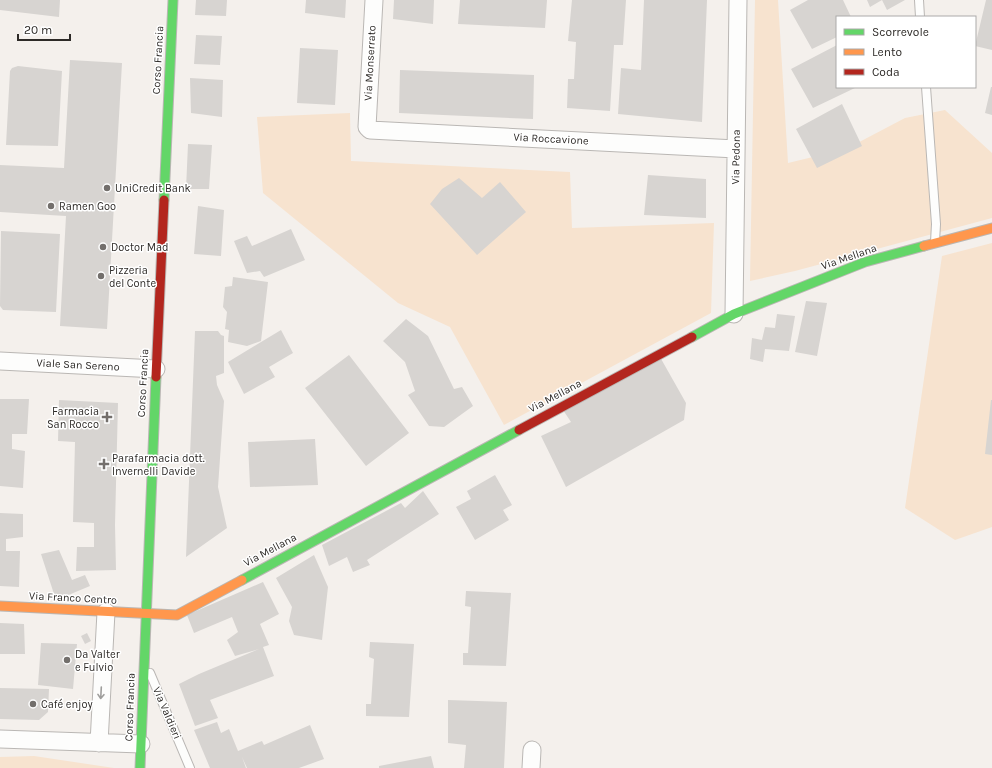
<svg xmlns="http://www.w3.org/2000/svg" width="992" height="768" font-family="Karla,sans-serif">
<rect width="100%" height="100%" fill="#f4f0ec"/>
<path fill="#f7e3cf" d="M755 0H778L788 163 846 149 905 118 945 110 992 153V218L795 271 750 281Z
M350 113 351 161 570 172 572 228 714 223 711 313 504 425 450 327 398 303 263 193 257 117Z
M992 243V527L955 540 905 508 942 256Z
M34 756 114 768H0V757Z"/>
<path fill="#d7d4d1" d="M0 0H60L59 17 0 10Z
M196 0H227L226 16 195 15Z
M306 0H346L345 18 305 13Z
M394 0H434L433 24 393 19Z
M460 0H547L545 28 458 24Z
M572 0H626L623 45H614L610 111 567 108 568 79H574L576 42 568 41Z
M644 0H707L702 122 618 114 621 68 641 70Z
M808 0H843L851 17H837V37L812 49 790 10Z
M867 0H905L887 10 882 0 870 7Z
M986 0H992V50L975 46Z
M196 35 222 36 220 65 194 64Z
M837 45V87H857L813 108 791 69Z
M300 48 338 50 335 105 297 103Z
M70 60 122 63 107 329 60 326 66 216 0 212V165L64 168Z
M18 66 62 71 58 146 6 145 10 71 12 68Z
M400 70 534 75 533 119 399 113Z
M190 78 223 80 222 117 191 113Z
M991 87H992V115L985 113Z
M842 104 862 146 817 168 796 129Z
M188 144 212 145 209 189H186Z
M648 175 706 179V218L644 215Z
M459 178 482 198 500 182 526 212 477 255 430 204 442 189Z
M198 206 224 210 221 256 194 254Z
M291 229 305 260 264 277 260 271 247 273 234 241 247 236 252 246Z
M1 231 60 234 56 312 3 310 0 306Z
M233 277 268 282 261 341 247 346 228 342 229 330 225 329 227 312 223 307 225 287 232 286Z
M806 301 827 303 817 356 795 352Z
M777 314 795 316 789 351 765 349 763 362 750 359 752 338 762 340 765 327 775 328Z
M406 319 428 336 454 389 462 387 473 406 444 427 429 426 408 395 415 391 405 362 383 341Z
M281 330 293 353 269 367 275 377 244 394 228 362Z
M195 331H218L221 335 224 336V373L216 376 217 385 224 401 218 487 227 528 186 557Z
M349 355 409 433 366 466 305 388Z
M660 357 686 403 684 420 566 487 541 436 571 422 563 410Z
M0 399H29L27 434H12V449L25 451 23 488 0 486Z
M59 400 118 403 115 525 116 570 76 571 77 547H94V523L73 522 75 442 58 441Z
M991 400H992V455L985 454Z
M315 439 318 485 250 487 248 442Z
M495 475 512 505 503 510 509 520 475 540 456 507 471 499 467 491Z
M423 491 439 514 367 560 370 565 353 572 347 557 329 566 322 545 401 503 405 508Z
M0 513 23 514V537L6 539V551H20L19 587 0 586Z
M59 550 72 580 85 575 90 586 66 596 54 594 41 554Z
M314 555 328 587 322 640 294 635 289 621 292 607 276 578Z
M263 582 279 614 260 624 269 645 263 647 274 676 210 700 218 718 195 726 179 684 199 674 259 649 235 656 227 640 238 632 232 617 194 633 187 615Z
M466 591 511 593 506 666 463 665V653H468L471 607 465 606Z
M0 623 24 624 25 654H0Z
M87 633 91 641 85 644 81 636Z
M370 642 414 644 409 717 366 716V704H371L374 659 369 657Z
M41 643 77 644 73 689 38 685Z
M0 688 49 689 48 712 39 720 0 719Z
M448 700 507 702 504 768H464L466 745 448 743Z
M217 722 221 733 229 729 238 751 262 741 264 745 310 725 324 759 299 768H247L242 757 246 768H210L194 730Z
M431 756 434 768H379V766Z"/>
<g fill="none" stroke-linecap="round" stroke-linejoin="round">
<defs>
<path id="lane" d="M919 0 920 17
M926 87 936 224 935 242
M150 673 190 768"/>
<path id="street" d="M374 0 367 127 370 130 736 149
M734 314 738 0
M0 361 156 369
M0 739 141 744
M99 743 106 612
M531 768 532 750"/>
<path id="fast" d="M164 200 173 0
M692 337 734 314 865 262 924 246
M242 580 519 430
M140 768 156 377"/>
<path id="slow" d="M924 246 992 228
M0 606 177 615 242 580"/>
<path id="jam" d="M156 377 164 200
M519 430 692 337"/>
</defs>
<use href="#lane" stroke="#bab7b4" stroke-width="10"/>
<use href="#street" stroke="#bab7b4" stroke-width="19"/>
<use href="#fast" stroke="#bab7b4" stroke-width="11"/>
<use href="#slow" stroke="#bab7b4" stroke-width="11"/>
<use href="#jam" stroke="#bab7b4" stroke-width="11"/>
<use href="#lane" stroke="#fdfdfc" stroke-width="8"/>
<use href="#street" stroke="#fdfdfc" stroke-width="17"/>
<use href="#fast" stroke="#63d668" stroke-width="9"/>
<use href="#slow" stroke="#ff974d" stroke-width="9"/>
<use href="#jam" stroke="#b3261e" stroke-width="9"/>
</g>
<defs><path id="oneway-shaft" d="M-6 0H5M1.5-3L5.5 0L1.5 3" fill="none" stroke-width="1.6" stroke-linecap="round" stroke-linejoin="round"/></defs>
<use stroke="#9f9e9c" href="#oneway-shaft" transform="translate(101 693) rotate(93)"/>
<g fill="#736f6c" stroke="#fff" stroke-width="1.5">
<circle cx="107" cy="188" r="4"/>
<circle cx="51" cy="206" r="4"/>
<circle cx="103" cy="247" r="4"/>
<circle cx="101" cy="276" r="4"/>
<path d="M105 411h4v4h4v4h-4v4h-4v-4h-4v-4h4z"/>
<path d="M102 458h4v4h4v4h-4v4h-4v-4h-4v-4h4z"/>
<circle cx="67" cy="660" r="4"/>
<circle cx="33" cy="704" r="4"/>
</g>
<g text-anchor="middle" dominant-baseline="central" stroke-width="3" stroke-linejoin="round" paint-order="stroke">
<g font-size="11" fill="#2d2a27" stroke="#fff">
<text transform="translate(158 60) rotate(-87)">Corso Francia</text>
<text transform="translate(370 63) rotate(-87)">Via Monserrato</text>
<text transform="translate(551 139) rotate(3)">Via Roccavione</text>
<text transform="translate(736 157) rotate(-89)">Via Pedona</text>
<text transform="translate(849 257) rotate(-19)">Via Mellana</text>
<text transform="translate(78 365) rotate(3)">Viale San Sereno</text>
<text transform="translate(143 383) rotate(-87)">Corso Francia</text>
<text transform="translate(555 396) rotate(-28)">Via Mellana</text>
<text transform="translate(270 550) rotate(-28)">Via Mellana</text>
<text transform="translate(73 598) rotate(3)">Via Franco Centro</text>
<text transform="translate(130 707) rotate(-88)">Corso Francia</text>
<text transform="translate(167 713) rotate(67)">Via Valdieri</text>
</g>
<g font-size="11" fill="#2d2a27" stroke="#fff" text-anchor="start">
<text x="115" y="188">UniCredit Bank</text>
<text x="59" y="206">Ramen Goo</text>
<text x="111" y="247">Doctor Mad</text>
<text x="109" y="270">Pizzeria<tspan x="109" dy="13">del Conte</tspan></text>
<text x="99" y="411" text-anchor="end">Farmacia<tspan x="99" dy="13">San Rocco</tspan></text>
<text x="112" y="458">Parafarmacia dott.<tspan x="112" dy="13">Invernelli Davide</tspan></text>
<text x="75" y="654">Da Valter<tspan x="75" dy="13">e Fulvio</tspan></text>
<text x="41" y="704">Café enjoy</text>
</g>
</g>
<rect x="836" y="16" width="140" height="72" fill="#ffffff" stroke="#abaaa9"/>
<rect x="844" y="29" width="20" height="6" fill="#63d668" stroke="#abaaa9"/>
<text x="872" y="36" font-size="12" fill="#2d2a27">Scorrevole</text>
<rect x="844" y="49" width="20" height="6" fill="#ff974d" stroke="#abaaa9"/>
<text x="872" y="56" font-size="12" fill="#2d2a27">Lento</text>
<rect x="844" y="69" width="20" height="6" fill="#b3261e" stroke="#abaaa9"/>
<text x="872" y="76" font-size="12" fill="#2d2a27">Coda</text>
<path d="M18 34v6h52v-6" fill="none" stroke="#2d2a27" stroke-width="2"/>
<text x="24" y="34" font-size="12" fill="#2d2a27" stroke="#ffffff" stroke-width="3" paint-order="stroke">20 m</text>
</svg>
